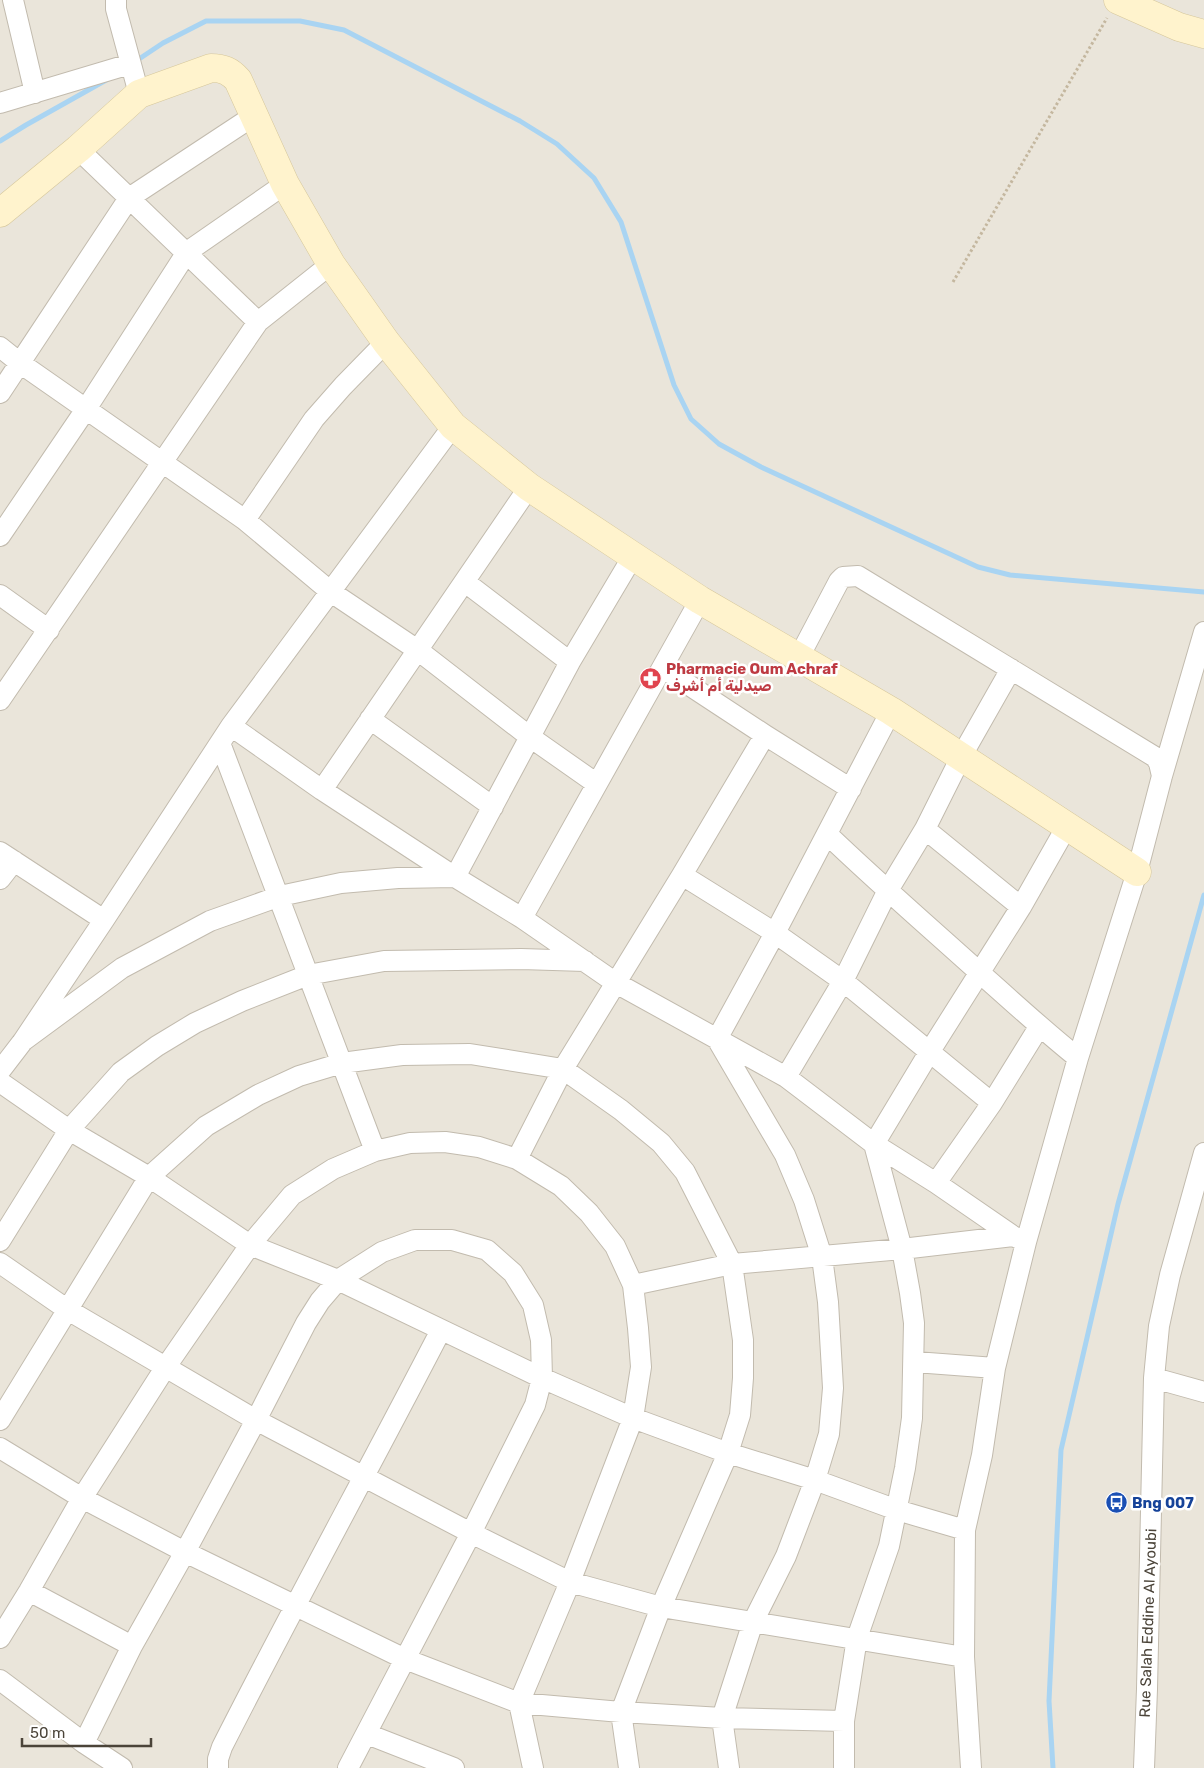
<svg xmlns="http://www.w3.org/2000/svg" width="1204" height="1768" font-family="Rubik,'Noto Naskh Arabic',sans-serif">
<rect width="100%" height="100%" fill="#f6f3ec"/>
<path fill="#eae5da" d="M0 0H1204V1768H0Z"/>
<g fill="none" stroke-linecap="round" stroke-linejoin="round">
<path stroke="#a9d4f2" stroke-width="5" d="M136 61 163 43 206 21H300L344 30 520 121 557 144 594 178 621 222 674 385 691 419 719 444 761 467 978 567 1010 575 1204 592
M0 141 26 125 108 79
M1053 1768 1049 1701 1061 1450 1118 1204 1204 895"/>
<defs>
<path id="street" d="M13 0 35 93
M116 0V9L139 94
M0 103 130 64
M78 149 258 322
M0 347 20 363 245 520 331 592 419 651 530 737 597 784
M0 393 129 198 255 115
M245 520 314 419 343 386 386 342
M0 536 86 409 187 252 285 184
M465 582 570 662
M0 595 49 630
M799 657 839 581 843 577 858 576 1155 757 1159 763 1162 776
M663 668 765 735 851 789
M0 700 258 322 331 264
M370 719 493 807
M231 726 322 790 455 877 522 918 616 983 786 1077 874 1144 936 1183 1013 1236 1026 1242
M220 743 375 1151
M322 790 529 487
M925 829 1021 907
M827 834C877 882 929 927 980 973 1013 1002 1044 1031 1078 1058
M0 852 104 920
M682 875 775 933 843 981 992 1103
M0 879 14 861
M522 918 700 600
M23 1041 122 968 210 921 280 896 341 883 398 878 455 877 570 662 633 556
M0 1071 23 1041 104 920 231 726 453 426
M786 1077 843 981 887 892 925 829 961 757 1011 669
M0 1082 69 1130 149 1177 250 1245 338 1280 542 1378 633 1418 728 1453 815 1480 897 1510 965 1530
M517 1159 563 1069 682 875 765 735
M936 1183 992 1103 1039 1027
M0 1241 69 1130 121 1072 157 1046 195 1023 242 1001 308 975 384 961 521 959 585 961
M0 1263 68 1310 256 1420 471 1533 570 1582 661 1607 964 1657
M633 1285 732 1264 902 1249 1013 1236
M915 1362 995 1368
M1154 1378 1204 1392
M0 1420 149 1177 206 1126 258 1095 299 1076 342 1063 402 1055 470 1054 563 1069 621 1110 661 1143 685 1172 732 1264 743 1340V1378L740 1415 728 1453 661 1607 621 1712 629 1768
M0 1448 82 1498 185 1552 405 1659 519 1703 621 1712 722 1718 844 1721
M29 1591 132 1646
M0 1638 29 1591 82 1498 165 1368 250 1245 292 1195 333 1169 375 1151 410 1143 445 1142 479 1147 517 1159 561 1186 589 1213 615 1246 633 1285 638 1328 641 1367 633 1418 570 1582 519 1703 533 1768
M0 1680 84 1743 122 1768
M367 1734 454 1768
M84 1743 132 1646 185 1552 256 1420 306 1323 320 1301 338 1280 382 1252 415 1240H452L487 1250 513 1273 533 1305 541 1340 542 1378 535 1405 471 1533 348 1768
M218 1768V1759L222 1747C293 1607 369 1469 441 1330
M729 1768 722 1718 753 1622 786 1556 815 1480 829 1434 833 1388 828 1302 822 1257 804 1200 785 1155 717 1039 775 933 891 711
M844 1768V1721L857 1638 889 1546 905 1468 912 1418 914 1323 910 1293 902 1249 874 1144 930 1051 1021 907 1067 826
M971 1768 964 1657 965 1530 982 1455 995 1368 1026 1242 1078 1058 1137 872 1162 776 1204 632
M1144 1768 1147 1689 1154 1378 1159 1326 1170 1275 1204 1153"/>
<path id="secondary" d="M1118 0 1179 27 1204 34
M0 213 78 149 139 94 211 68C223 68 230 71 238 80L285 184 331 264 386 342 453 426 529 487 633 556 700 600 891 711 1137 872"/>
</defs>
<use href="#street" stroke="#c2bbae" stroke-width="22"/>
<use href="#secondary" stroke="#d6c79b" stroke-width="29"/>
<path stroke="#c4b79f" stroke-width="3" stroke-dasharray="2.5 2.5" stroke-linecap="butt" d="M953 282 1107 18"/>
<use href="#street" stroke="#fff" stroke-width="20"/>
<use href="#secondary" stroke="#fff3cd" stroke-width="28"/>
</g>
<defs>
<symbol id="pharmacy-disc" viewBox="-11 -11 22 22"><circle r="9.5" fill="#e0444e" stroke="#fff"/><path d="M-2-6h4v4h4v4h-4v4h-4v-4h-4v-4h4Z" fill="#fff"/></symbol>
<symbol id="bus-disc" viewBox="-11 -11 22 22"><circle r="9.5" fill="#1a4fb4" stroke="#fff"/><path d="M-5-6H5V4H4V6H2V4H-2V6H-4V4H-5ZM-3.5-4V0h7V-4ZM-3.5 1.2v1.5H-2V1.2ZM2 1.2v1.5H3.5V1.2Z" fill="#fff"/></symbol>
</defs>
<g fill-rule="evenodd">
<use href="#pharmacy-disc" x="638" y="666" width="25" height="25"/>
<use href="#bus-disc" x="1104" y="1490" width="25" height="25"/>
</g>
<g text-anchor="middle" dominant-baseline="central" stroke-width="5" stroke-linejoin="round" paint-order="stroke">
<g font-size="15" font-weight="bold" fill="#be3a42" stroke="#fff" text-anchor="start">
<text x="666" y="669">Pharmacie Oum Achraf<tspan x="666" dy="17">صيدلية أم أشرف</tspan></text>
</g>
<g font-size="15" font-weight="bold" fill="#164399" stroke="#fff" text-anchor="start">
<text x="1132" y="1503">Bng 007</text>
</g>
<g font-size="15" fill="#4b4439" stroke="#fff">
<text transform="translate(1148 1623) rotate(-88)">Rue Salah Eddine Al Ayoubi</text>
</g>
</g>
<path d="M22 1738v8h129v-8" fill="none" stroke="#4b4439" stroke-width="2.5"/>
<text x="30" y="1738" font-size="15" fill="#4b4439" stroke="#ffffff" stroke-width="4" paint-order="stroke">50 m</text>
</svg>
